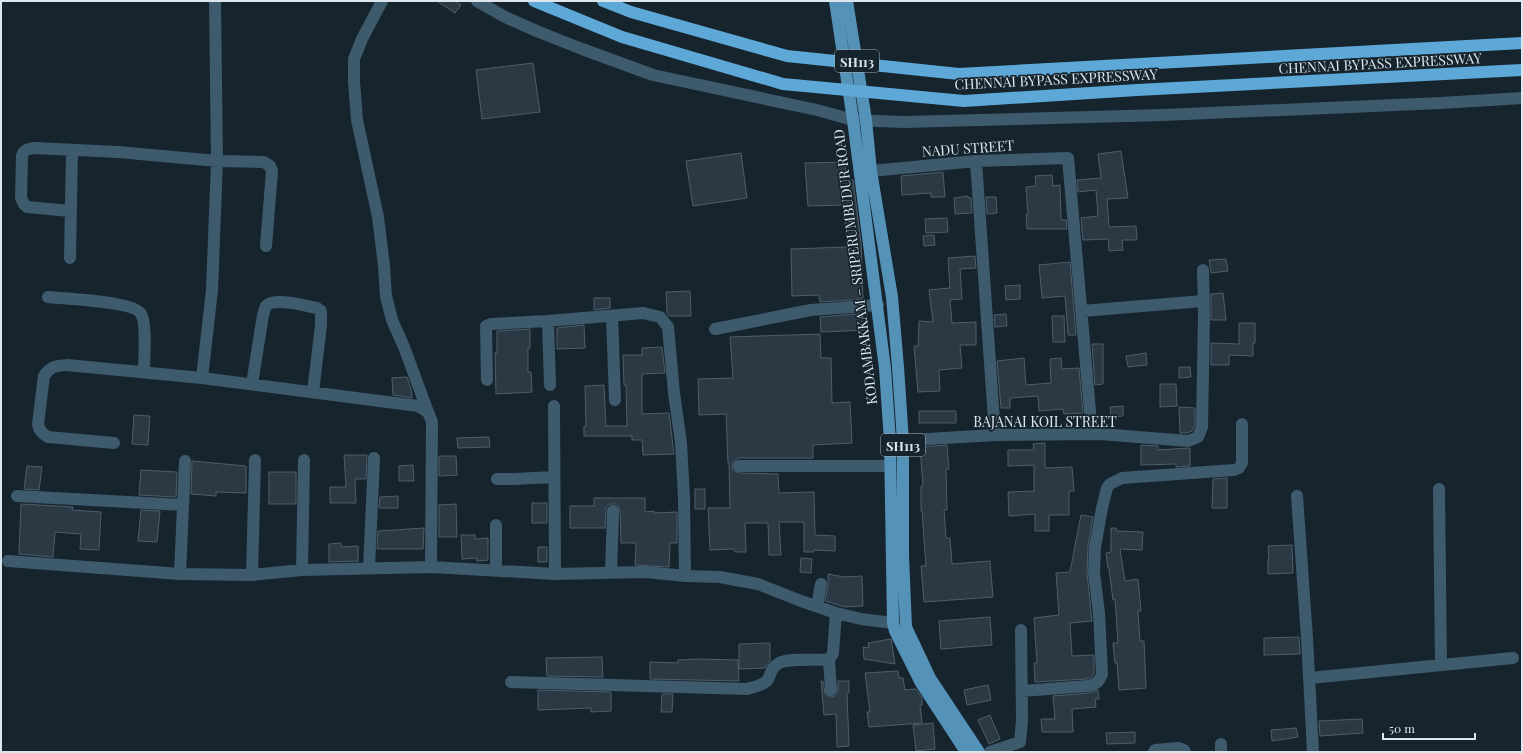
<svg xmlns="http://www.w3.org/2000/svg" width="1523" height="753" font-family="'Playfair Display',serif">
<rect width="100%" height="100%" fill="#16242e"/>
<path fill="#2a3944" stroke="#4e5e69" d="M437 1H455L461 5 455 13Z
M533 63 540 112 482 119 476 70Z
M1121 151 1128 198 1107 199 1109 227 1136 226 1137 240H1122L1123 250 1109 251 1108 239 1083 240 1081 218 1098 216 1096 190 1078 192 1077 180 1101 178 1098 154Z
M741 153 747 198 693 206 686 161Z
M845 162 846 180H853L861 243 863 299 820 302 819 295 792 296 791 249 847 247 844 205 808 206 805 163Z
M943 172 945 197H931V193L902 195 901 176Z
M1052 175 1053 186 1060 185 1061 220H1066L1067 229H1027L1026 214H1028L1026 187 1036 186 1035 176Z
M968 196V198H971L972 213 955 214 954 198Z
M986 197H996L997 213 987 214Z
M947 218 948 232 926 233 925 219Z
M934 235 935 245 924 246 923 236Z
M975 256 976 268 960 269 962 299 950 300 952 323 976 322V345H960L962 368 939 370 940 391 918 392 914 346H918L919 321 933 322 929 290 950 288 948 258Z
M1226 259 1228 271 1211 273 1209 260Z
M1070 262 1076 335H1068L1065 296 1042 298 1039 265Z
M1020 285V299L1006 300 1005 286Z
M690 291 691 316H669L667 313 666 292Z
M1223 293 1226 320H1211V294Z
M594 298H610V308L594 310Z
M867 313 868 330 821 332 820 317Z
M1006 314 1007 326 995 327 994 315Z
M1052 316H1064L1065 342H1053Z
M1239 323H1255V343H1253V356L1229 355V365H1211V343L1239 344Z
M584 325 585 348 557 349V328Z
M530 329V348H528V372H531L532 392 496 394 495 353H497V331Z
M820 334 821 358H831L832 403 850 402 852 443 813 445V458H739L733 462 732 466 733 470 739 473 778 474 779 493 814 492 815 535 835 536V551L814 550V552H804V522H779L781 555H769L768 523H745L746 552H735L734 549 710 550 708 508H730L729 463H728L726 414 699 415 698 379 733 378 730 337Z
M1092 344H1103V384L1095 385Z
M662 347 665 373 642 374V414L669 413 674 454 643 455 642 440H632V436H584V426H586L585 386 604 385 606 426H627L626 385H624L623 355H642V348Z
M1146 353 1147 365 1128 367 1126 356Z
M1024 358 1026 385 1051 383 1050 359 1061 358 1062 369 1079 368 1083 413 1064 414 1063 409 1039 411 1038 396 1010 398V408H1001L997 361Z
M1179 367H1190L1191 377 1179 378Z
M407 377 411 389 412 398 393 395 392 378Z
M1160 384H1176L1177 406 1160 407Z
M1123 406V416L1111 417 1110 407Z
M1179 407 1195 408V425L1192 431 1187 433H1180Z
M919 411H956V423H919Z
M134 415 150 416 148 445 132 444Z
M489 437 490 447 458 448 457 438Z
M1045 443V468L1072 467 1074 491H1069V515H1049V531H1035V514L1009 516 1008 492 1034 491V465L1008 466V450H1034L1033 444Z
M947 445 949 469H946L947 510H944L946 538H950L952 564 990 561 993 597 924 602 921 566H926L922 511H921V486H923L920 447Z
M1141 445 1158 446V450L1190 448V466L1176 467V464L1141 465Z
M344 455H367L366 479H355L356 503H330V487H346Z
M439 456H456L457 475 439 476Z
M192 461 246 466V493L216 492V496L191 494Z
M413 465 414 481H399V466Z
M27 466 42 467 39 490 24 489Z
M141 470 177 472 176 497 139 495Z
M269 472H296V504H269Z
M1227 478V508H1212L1213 479Z
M695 489H705V509H695Z
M398 496V508H379L380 497Z
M594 498H645V512L654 511V513L677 512V543H670L669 567 635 565 636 543H621L620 511 617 504H610L606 507 605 528H570V506H594Z
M532 503H547V523H532Z
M21 504 73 507 72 510 101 512 99 550 80 549 81 534 55 532 53 557 19 554Z
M456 504 457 537H439V505Z
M141 510 160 511 157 542 138 541Z
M1081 515 1093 517 1088 546 1087 573 1092 621 1070 623 1072 656 1094 655V673L1092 677 1087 679 1035 682 1034 663H1037L1034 618 1059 615 1056 573 1070 572Z
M424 528 423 549H377L378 531Z
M1111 528H1116L1117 531 1143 532 1142 550 1120 549 1125 581 1138 579 1141 611H1138L1140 641H1144L1146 688 1119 690 1117 663H1115L1113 643H1118L1115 599 1113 600 1109 568H1108L1106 553 1111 552Z
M461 535H475V539L488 538V560L477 561V558L462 559Z
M341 543V547L358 546V561L329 562V544Z
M1292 545 1293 573 1268 574V559H1269L1268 546Z
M538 547H547V562H538Z
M801 558 812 559 811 573 800 572Z
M828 574 844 577 862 576 863 606 845 607 825 601 828 585Z
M990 617 992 645 941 649 939 621Z
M1299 637 1300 654 1264 655V638Z
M891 639 895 664 864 659 863 647 869 648 868 643Z
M770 643V660L765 668 739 669V644Z
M602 657 603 677 547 676 546 658Z
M698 659 738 660 739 681 650 679V662L678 663V660Z
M898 671 899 678H903L905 690 916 689 922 698V705H920L922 723 869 727 867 712H870L865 673Z
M821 681H823L825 694 831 697 835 696 838 693V681H849V693H847L849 746 837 747 836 714 824 715Z
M988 685 991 700 967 705 964 690Z
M538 690 611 692V711L591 712V708L538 710Z
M1098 690 1099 699H1095L1096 707 1072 709 1073 732H1042L1041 719H1055L1053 696 1089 693Z
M662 694H673L672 712H661Z
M990 715 1000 739 989 744 978 720Z
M1362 719 1363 733 1320 736 1319 721Z
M933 723 935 749 916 751 913 725Z
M1296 728 1298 737 1272 741 1271 730Z
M1135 732V743L1107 744 1106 733Z"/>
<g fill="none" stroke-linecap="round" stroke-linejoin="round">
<path stroke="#3e5a6d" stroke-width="12" d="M382 1 362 39 354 59V81L357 120 378 217 384 266 386 296 392 320 404 347 428 412
M477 1 505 17 539 32 582 49 653 75 817 110 853 120 904 122 1163 115 1441 103 1522 98
M976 161 995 435
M871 171 976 161 1068 158 1092 434
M70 211 27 207 24 204 21 198 22 156C24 149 29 149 35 148L118 152 217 161 264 162 270 166 272 171 266 246
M70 258 72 150
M48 297C64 299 134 301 141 314 147 323 144 360 144 372
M1082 311 1203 301
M612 316 615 400
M715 329 811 310 878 305
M202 378 418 406 428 412 432 422 431 567
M487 380 486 326 491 324 548 321
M252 384 263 315C264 313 265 308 266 306 274 297 306 306 317 308L321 311V325L313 392
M550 385 548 321 643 313 660 317 668 327 674 393 681 443 684 498 685 576
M554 406 555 574
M893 441 995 435 1100 434 1188 441 1198 437 1202 427 1204 315 1203 270
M114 443 48 437C43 434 39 431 38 424L44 376C51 366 56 366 67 365L202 378 212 290 217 161 215 1
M185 461 180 574 252 575 302 570 431 567 555 574 646 572 685 576 720 577 758 584 801 601 836 613 861 619 893 623
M739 466H890
M497 479H514L554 477
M1439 489 1441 665
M17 496 183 505
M1297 496 1307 638 1313 752
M8 561 180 574
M369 568 374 458
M302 570 304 460
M496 571V525
M611 572 613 511
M252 575 255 460
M817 606 821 584
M829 660 831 690
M1310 678 1513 658
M511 682 747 689C754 687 761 686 767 681 771 675 771 667 779 663 788 658 817 660 829 660L833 653 836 613
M1022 691 1088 686C1097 684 1099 682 1102 674L1099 613 1094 573 1095 547 1102 508 1107 488 1110 484 1122 478 1234 470 1239 468 1242 463V424
M1221 744V752
M990 752 1020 742 1022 721 1021 630
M1154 752 1155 750 1178 748 1184 750 1185 752"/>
<path stroke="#5592b8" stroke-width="12" d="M835 1 853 120 885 368 890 441 893 623 895 631 921 683 966 752
M847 1 866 120 871 171 892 297 898 367 903 441V556L906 627 930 678 979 752"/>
<path stroke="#5da8d6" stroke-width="12" d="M534 1 622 37 783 84 964 101 1137 90 1522 70
M603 1 631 12 787 56 959 74 1522 43"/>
</g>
<g text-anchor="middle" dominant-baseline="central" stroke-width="3.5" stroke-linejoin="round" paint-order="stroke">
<g fill="#16242e" stroke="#a1acb3" stroke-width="1">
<rect x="835" y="50" width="44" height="22" rx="3"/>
<rect x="881" y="434" width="44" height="22" rx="3"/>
</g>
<g font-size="13" font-weight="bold" fill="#dce6ec">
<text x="857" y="61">SH113</text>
<text x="903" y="445">SH113</text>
</g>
<g font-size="14" fill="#dce6ec" stroke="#16242e">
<text transform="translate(1380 63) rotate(-3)">CHENNAI BYPASS EXPRESSWAY</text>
<text transform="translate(1056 79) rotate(-3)">CHENNAI BYPASS EXPRESSWAY</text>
<text transform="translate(968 148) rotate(-4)">NADU STREET</text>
<text transform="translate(855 267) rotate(-97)">KODAMBAKKAM – SRIPERUMBUDUR ROAD</text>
<text x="1045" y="421">BAJANAI KOIL STREET</text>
</g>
</g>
<rect width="1523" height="753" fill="none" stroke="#dce6ec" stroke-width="4"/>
<path d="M1383 733v6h92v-6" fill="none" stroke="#dce6ec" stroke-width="2"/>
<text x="1389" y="733" font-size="12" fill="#dce6ec" stroke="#16242e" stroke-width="3" paint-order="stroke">50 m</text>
</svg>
